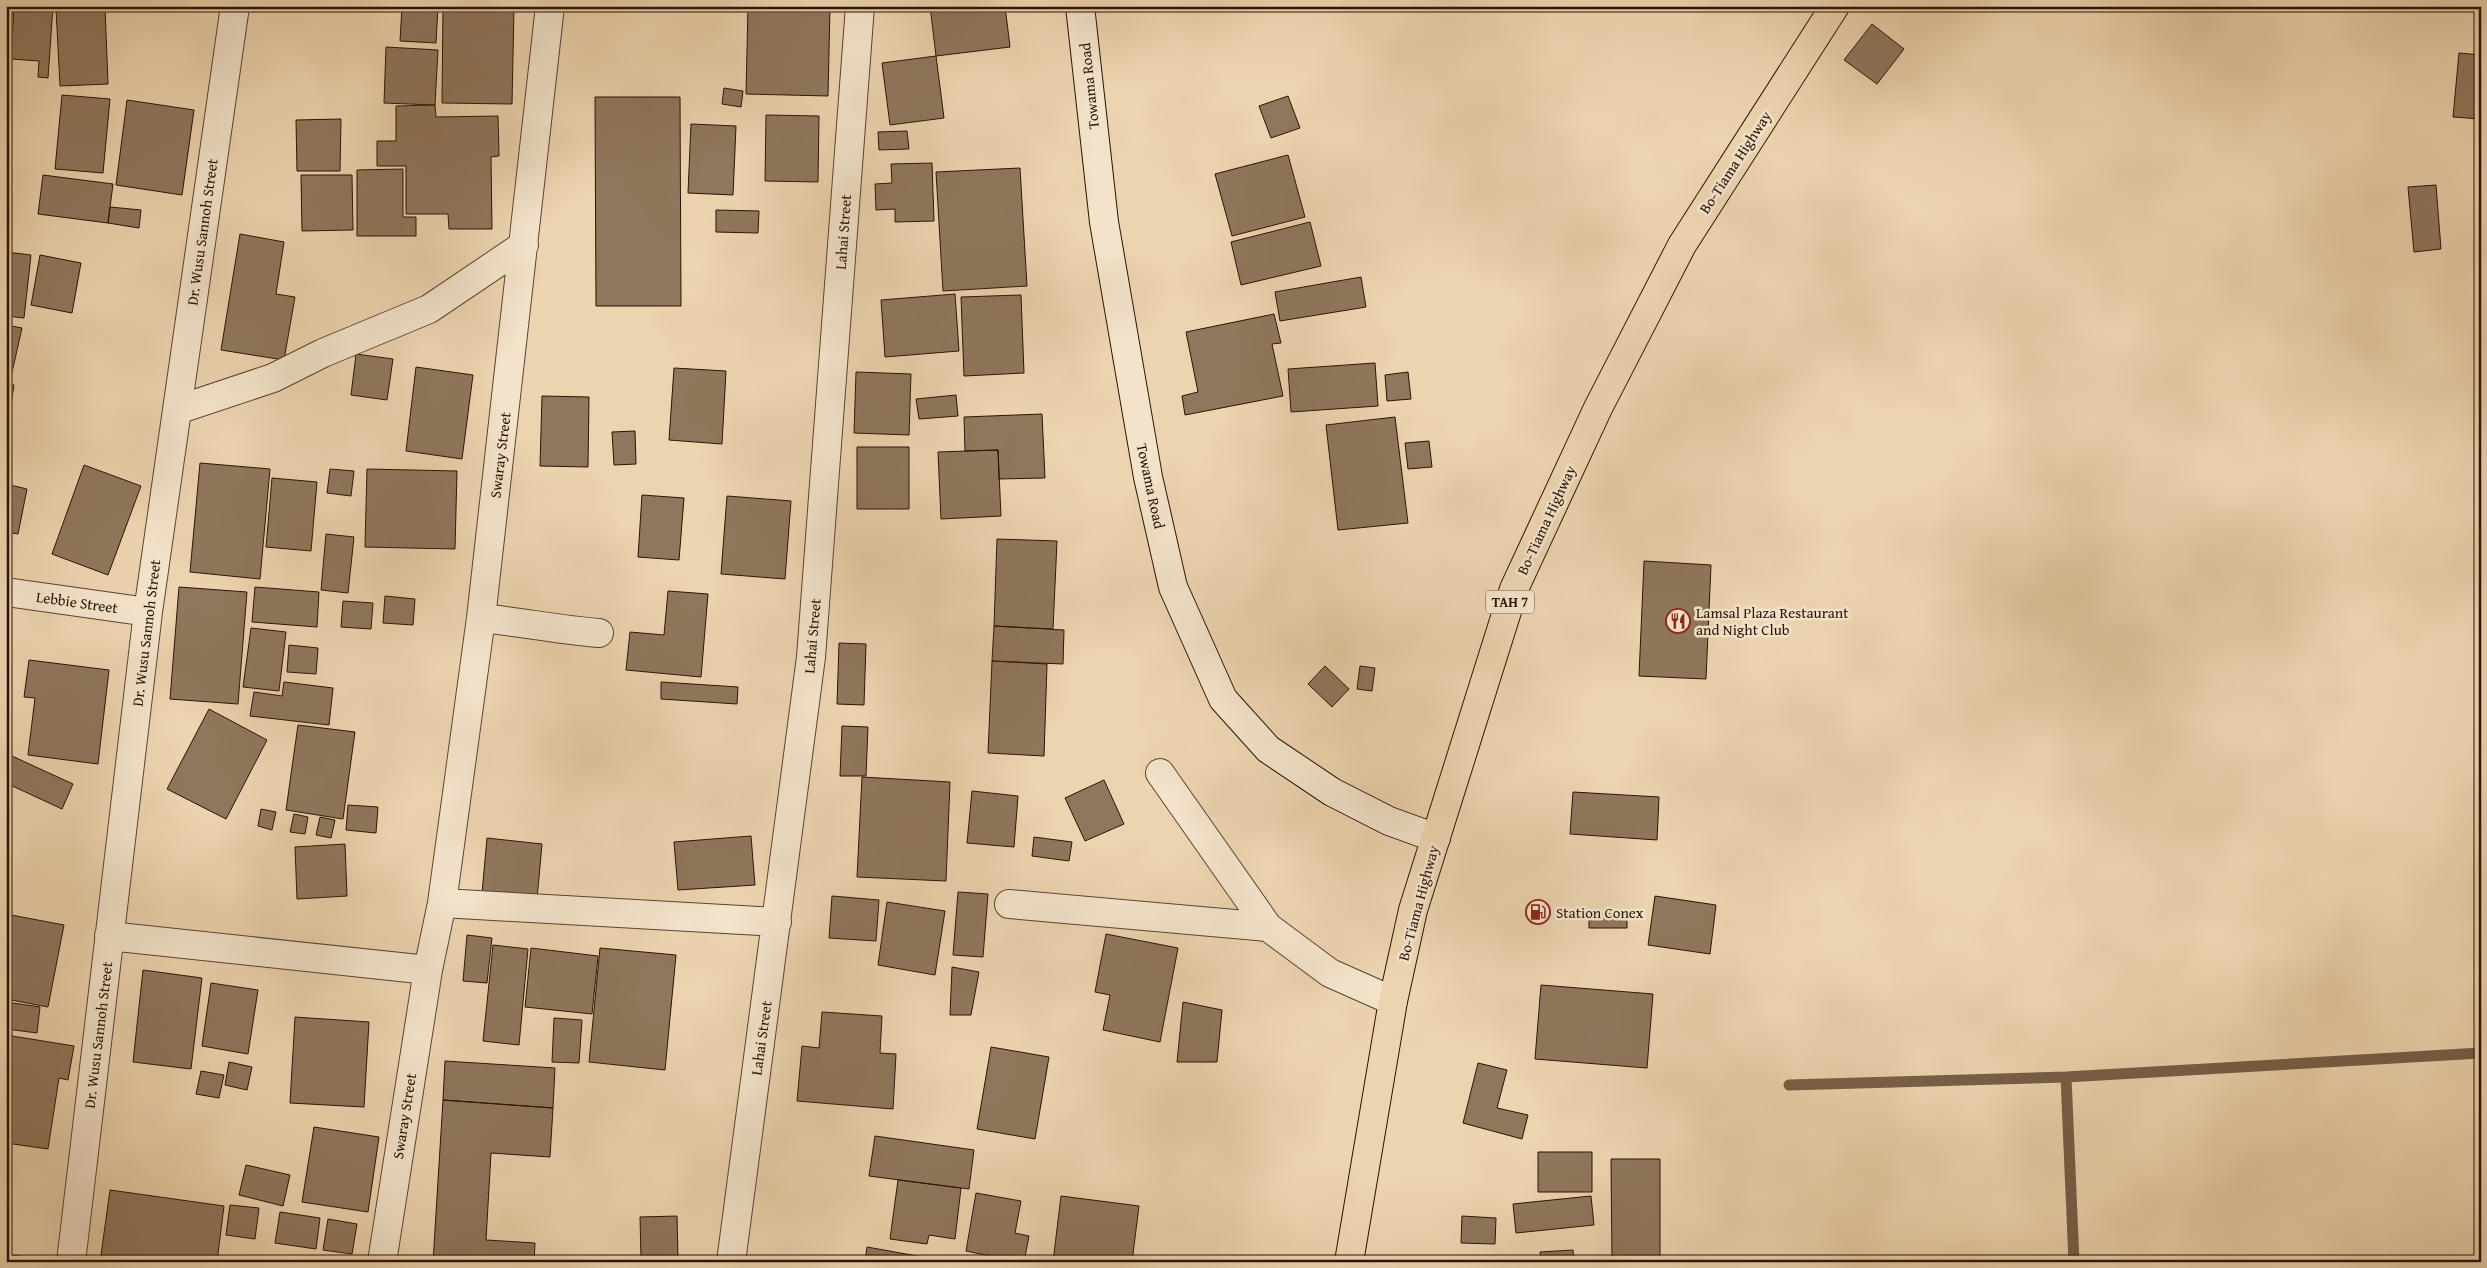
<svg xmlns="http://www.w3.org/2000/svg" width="2487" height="1268" font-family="'Gentium Book Plus',serif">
<rect width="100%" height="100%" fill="#ecd4af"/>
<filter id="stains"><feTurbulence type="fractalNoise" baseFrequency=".004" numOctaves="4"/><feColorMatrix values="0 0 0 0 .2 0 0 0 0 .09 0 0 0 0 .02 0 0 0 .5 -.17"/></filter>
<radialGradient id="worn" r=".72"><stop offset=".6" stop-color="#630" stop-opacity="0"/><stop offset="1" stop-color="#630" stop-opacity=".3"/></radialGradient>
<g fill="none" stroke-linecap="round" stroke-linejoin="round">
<path stroke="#775f48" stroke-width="11" d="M2066 1077 2074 1262
M1789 1085 2066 1077 2481 1053"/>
</g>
<path fill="#8f775d" stroke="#2a1305" d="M14 6H53L48 78 38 77 39 61 11 59Z
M402 6H438L436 43 400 41Z
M443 6H514L512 104 442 103Z
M748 6H830L828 96 746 94Z
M930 6H1005L1010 47 936 56Z
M105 7 108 84 60 86 56 9Z
M1872 24 1904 49 1877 84 1844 60Z
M386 47 438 50 435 105 384 103Z
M2459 53 2481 55V119L2453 117Z
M936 56 944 118 890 125 882 63Z
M724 88 743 91 741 107 722 104Z
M62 95 110 99 103 173 55 169Z
M1288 96 1300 128 1271 138 1259 106Z
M595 97H680L681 306H596Z
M127 100 194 110 182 195 116 185Z
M435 105 436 117 498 116 499 156 491 157 492 229H449L448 214H406V166H377V141H396V106Z
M766 115 819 116 818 182 765 181Z
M341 119 340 171H297L296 120Z
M691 124 736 126 733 195 688 193Z
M907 131 909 149 879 150 878 132Z
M1288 155 1305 217 1232 236 1215 174Z
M932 163 934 221 895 222V209L876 210 875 184 892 183 891 164Z
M1020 168 1027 286 943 291 936 172Z
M403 169V217H416V236H357V170Z
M43 175 113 184 108 223 38 214Z
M301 175H352L353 230 302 231Z
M2436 185 2441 249 2414 252 2408 187Z
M110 207 141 210 139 228 108 223Z
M716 210 759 211 758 233 716 232Z
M1310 222 1321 266 1241 285 1231 242Z
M240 234 284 242 276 294 295 297 284 360 221 350Z
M6 252 31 255 24 318 6 316Z
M40 255 81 263 72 313 31 305Z
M1361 277 1366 307 1280 321 1275 292Z
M955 294 959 351 885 357 881 300Z
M1021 295 1024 373 964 376 961 297Z
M1274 314 1281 343 1272 344 1283 396 1185 415 1182 396 1198 392 1186 332Z
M6 325 22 328 11 377 6 376Z
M356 354 393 359 387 400 351 395Z
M1375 363 1378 406 1291 412 1288 369Z
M416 367 473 375 462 459 406 451Z
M674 368 726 371 722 444 669 440Z
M856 372 911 374 909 435 854 433Z
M1408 372 1411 399 1387 401 1385 375Z
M6 383 14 385 6 437Z
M956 395 958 416 919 419 916 399Z
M542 396 589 397 588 467 540 466Z
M1042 414 1045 478 999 479 998 450 965 451 964 417Z
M1395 417 1408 523 1338 530 1326 425Z
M635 431 636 464 614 465 612 432Z
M1429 441 1432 467 1408 469 1405 443Z
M857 447H909V509H857Z
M998 450 1001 516 941 519 938 452Z
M200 463 270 469 260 579 190 572Z
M84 465 141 486 108 575 52 554Z
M330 469 354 471 351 496 327 493Z
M367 469 457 471 455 549 365 547Z
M272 478 317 482 311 551 266 547Z
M6 484 27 489 18 534 6 532Z
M642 495 684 498 679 560 638 557Z
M727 496 791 501 785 579 721 574Z
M326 534 354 537 348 593 321 590Z
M997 539 1057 541 1053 629 994 626Z
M1644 561 1711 565 1706 679 1639 676Z
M179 587 247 592 238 704 170 699Z
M255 587 319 592 317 627 252 622Z
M668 591 708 594 701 677 626 670 630 632 664 635Z
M385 596 415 599 413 625 383 623Z
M343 601 373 603 371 629 341 627Z
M994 626 1064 630 1063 664 992 661Z
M251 628 286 632 279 691 243 687Z
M839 643 866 644 864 705 837 704Z
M289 645 318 648 316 674 287 672Z
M29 660 109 670 98 764 28 755 35 698 24 697Z
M992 661 1047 664 1044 756 988 753Z
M1325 666 1349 689 1332 707 1308 684Z
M1360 666 1375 668 1372 691 1357 689Z
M284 682 333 688 329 725 250 716 254 692 282 696Z
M661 682 738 687 737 704 661 699Z
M209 709 267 740 226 819 167 789Z
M298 725 355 732 343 819 286 810Z
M842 726 868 727 866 776H840Z
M12 756 73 784 62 809 6 783V769Z
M862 777 950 782 946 881 857 877Z
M1104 780 1124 824 1085 841 1065 798Z
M972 791 1018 796 1014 847 967 843Z
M1573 792 1659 797 1657 840 1570 834Z
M348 805 378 807 376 833 346 830Z
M261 809 276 812 272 830 258 826Z
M294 814 308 817 305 834 290 832Z
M320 817 335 820 331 838 316 835Z
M751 836 755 885 678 890 674 842Z
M1034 837 1072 842 1069 861 1032 856Z
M487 838 542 844 537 899 482 893Z
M345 844 347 896 297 899 295 847Z
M958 892 988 894 983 957 953 955Z
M832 896 879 900 876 941 829 938Z
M1655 896 1716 905 1710 954 1648 945Z
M887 902 945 911 935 975 878 965Z
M1589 913H1627V928H1589Z
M6 914 64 925 48 1007 6 999Z
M1106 934 1178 948 1160 1042 1103 1030 1110 995 1095 992Z
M467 935 492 938 487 983 463 981Z
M493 945 528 949 519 1045 483 1041Z
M531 948 598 956 592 1014 525 1007Z
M600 948 676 955 665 1070 589 1062Z
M952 967 979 972 971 1015H950Z
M143 970 202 978 191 1069 133 1062Z
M211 983 258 990 248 1054 202 1046Z
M1541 985 1653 994 1647 1068 1535 1059Z
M6 1002 40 1007 37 1033 6 1029Z
M1183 1002 1222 1010 1217 1062H1177Z
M822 1012 882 1016 880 1053 896 1054 893 1109 797 1101 802 1046 819 1048Z
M295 1017 369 1022 364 1107 290 1103Z
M554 1018 582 1020 579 1063 552 1062Z
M6 1035 74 1046 68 1080 59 1078 48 1149 6 1143Z
M991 1047 1049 1057 1035 1139 977 1129Z
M445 1061 555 1068 553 1108 443 1100Z
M229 1062 252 1067 247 1090 225 1085Z
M1478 1063 1507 1070 1497 1108 1528 1115 1522 1139 1463 1123Z
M201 1071 224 1075 219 1098 196 1094Z
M443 1100 553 1108 550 1157 491 1153 486 1240 535 1243 534 1262H433Z
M314 1127 379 1137 368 1212 302 1202Z
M875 1136 974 1150 969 1189 869 1176Z
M1538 1152H1592V1192H1538Z
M1611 1159H1660V1262H1612Z
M246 1165 290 1175 283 1206 239 1195Z
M898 1180 961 1188 955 1239 929 1235 927 1244 890 1239Z
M110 1190 224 1206 217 1262H100Z
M976 1193 1021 1201 1015 1233 1029 1236 1024 1262H994L995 1257 966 1251Z
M1061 1196 1139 1206 1132 1262H1053Z
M1591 1196 1594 1225 1516 1233 1513 1204Z
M230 1205 259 1208 255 1239 226 1235Z
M280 1212 320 1218 316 1249 275 1243Z
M677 1216 678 1258H641L640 1217Z
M1462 1216 1496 1218 1495 1244 1461 1243Z
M328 1219 357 1224 352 1254 323 1250Z
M867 1247 934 1259 933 1262H865Z
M1573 1250 1574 1262H1541L1540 1252Z
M6 1255 21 1256V1262H6Z"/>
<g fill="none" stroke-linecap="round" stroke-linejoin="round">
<defs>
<path id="minor" d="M177 410 273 378 323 353 429 309 524 245
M6 592 148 612
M481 618C521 622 559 630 599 633
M1160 773 1268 927 1330 973 1393 1001
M442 903 777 922
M1009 904 1268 927
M109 936 428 970
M71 1262 148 612 235 6
M382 1262 428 970 442 903 481 618 550 6
M731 1262 811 657 860 6"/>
<path id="secondary" d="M1080 6 1104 222 1148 477 1173 587 1223 699 1268 749 1332 792 1389 821 1436 838"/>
<path id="trunk" d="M1349 1262 1393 1001 1413 910 1514 589 1598 408 1682 245 1835 6"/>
</defs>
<use href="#minor" stroke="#5a4330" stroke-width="30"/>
<use href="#secondary" stroke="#2a1305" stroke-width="30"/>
<use href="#trunk" stroke="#2a1305" stroke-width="30"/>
<use href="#minor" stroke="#f3e3cb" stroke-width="28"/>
<use href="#secondary" stroke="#f3e3cb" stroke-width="28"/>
<use href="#trunk" stroke="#ecd4af" stroke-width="28"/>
</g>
<defs>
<symbol id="restaurant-ring" viewBox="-11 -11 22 22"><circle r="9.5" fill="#f3e3cb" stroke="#8f2418" stroke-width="1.5"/><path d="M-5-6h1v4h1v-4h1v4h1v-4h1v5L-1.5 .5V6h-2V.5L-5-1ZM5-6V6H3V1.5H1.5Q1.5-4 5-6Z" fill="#8f2418"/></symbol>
<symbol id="fuel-ring" viewBox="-11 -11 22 22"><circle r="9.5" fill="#f3e3cb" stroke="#8f2418" stroke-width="1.5"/><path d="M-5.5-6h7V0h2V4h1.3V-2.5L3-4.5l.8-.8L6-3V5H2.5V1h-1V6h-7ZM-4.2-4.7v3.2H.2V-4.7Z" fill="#8f2418"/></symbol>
</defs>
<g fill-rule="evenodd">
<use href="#restaurant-ring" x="1664" y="607" width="28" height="28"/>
<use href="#fuel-ring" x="1524" y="898" width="28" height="28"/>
</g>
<g text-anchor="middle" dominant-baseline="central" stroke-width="5" stroke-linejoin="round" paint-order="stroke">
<rect fill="#f3e3cb" stroke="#665140" stroke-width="1" x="1486" y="590.5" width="48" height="23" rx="4"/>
<g font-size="14" font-weight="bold" fill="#2a1305">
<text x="1510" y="602">TAH 7</text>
</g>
<g font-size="15" fill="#2a1305" stroke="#f3e3cb">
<text transform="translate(1089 86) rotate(-96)">Towama Road</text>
<text transform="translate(1735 162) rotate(-57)">Bo-Tiama Highway</text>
<text transform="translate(202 232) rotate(-82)">Dr. Wusu Sannoh Street</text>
<text transform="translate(843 232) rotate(-86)">Lahai Street</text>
<text transform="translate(500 455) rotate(-83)">Swaray Street</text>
<text transform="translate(1151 486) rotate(78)">Towama Road</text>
<text transform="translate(1546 520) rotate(-65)">Bo-Tiama Highway</text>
<text transform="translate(77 602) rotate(8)">Lebbie Street</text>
<text transform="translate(146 633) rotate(-83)">Dr. Wusu Sannoh Street</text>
<text transform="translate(812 636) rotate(-85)">Lahai Street</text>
<text transform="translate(1418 903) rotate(-75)">Bo-Tiama Highway</text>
<text transform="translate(98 1035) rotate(-83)">Dr. Wusu Sannoh Street</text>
<text transform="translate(761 1038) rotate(-82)">Lahai Street</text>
<text transform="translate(404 1116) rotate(-81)">Swaray Street</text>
</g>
<g font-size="15" fill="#2a1305" stroke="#f3e3cb" text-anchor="start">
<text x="1696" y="612">Lamsal Plaza Restaurant<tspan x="1696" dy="17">and Night Club</tspan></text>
<text x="1556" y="912">Station Conex</text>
</g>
</g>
<rect width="2487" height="1268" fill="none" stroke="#ecd4af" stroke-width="25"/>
<rect x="8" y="8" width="2472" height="1253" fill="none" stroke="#2a1305" stroke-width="2.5"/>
<rect x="12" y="12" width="2462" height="1243" fill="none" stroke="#2a1305"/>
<rect width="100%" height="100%" filter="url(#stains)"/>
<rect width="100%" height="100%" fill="url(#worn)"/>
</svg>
